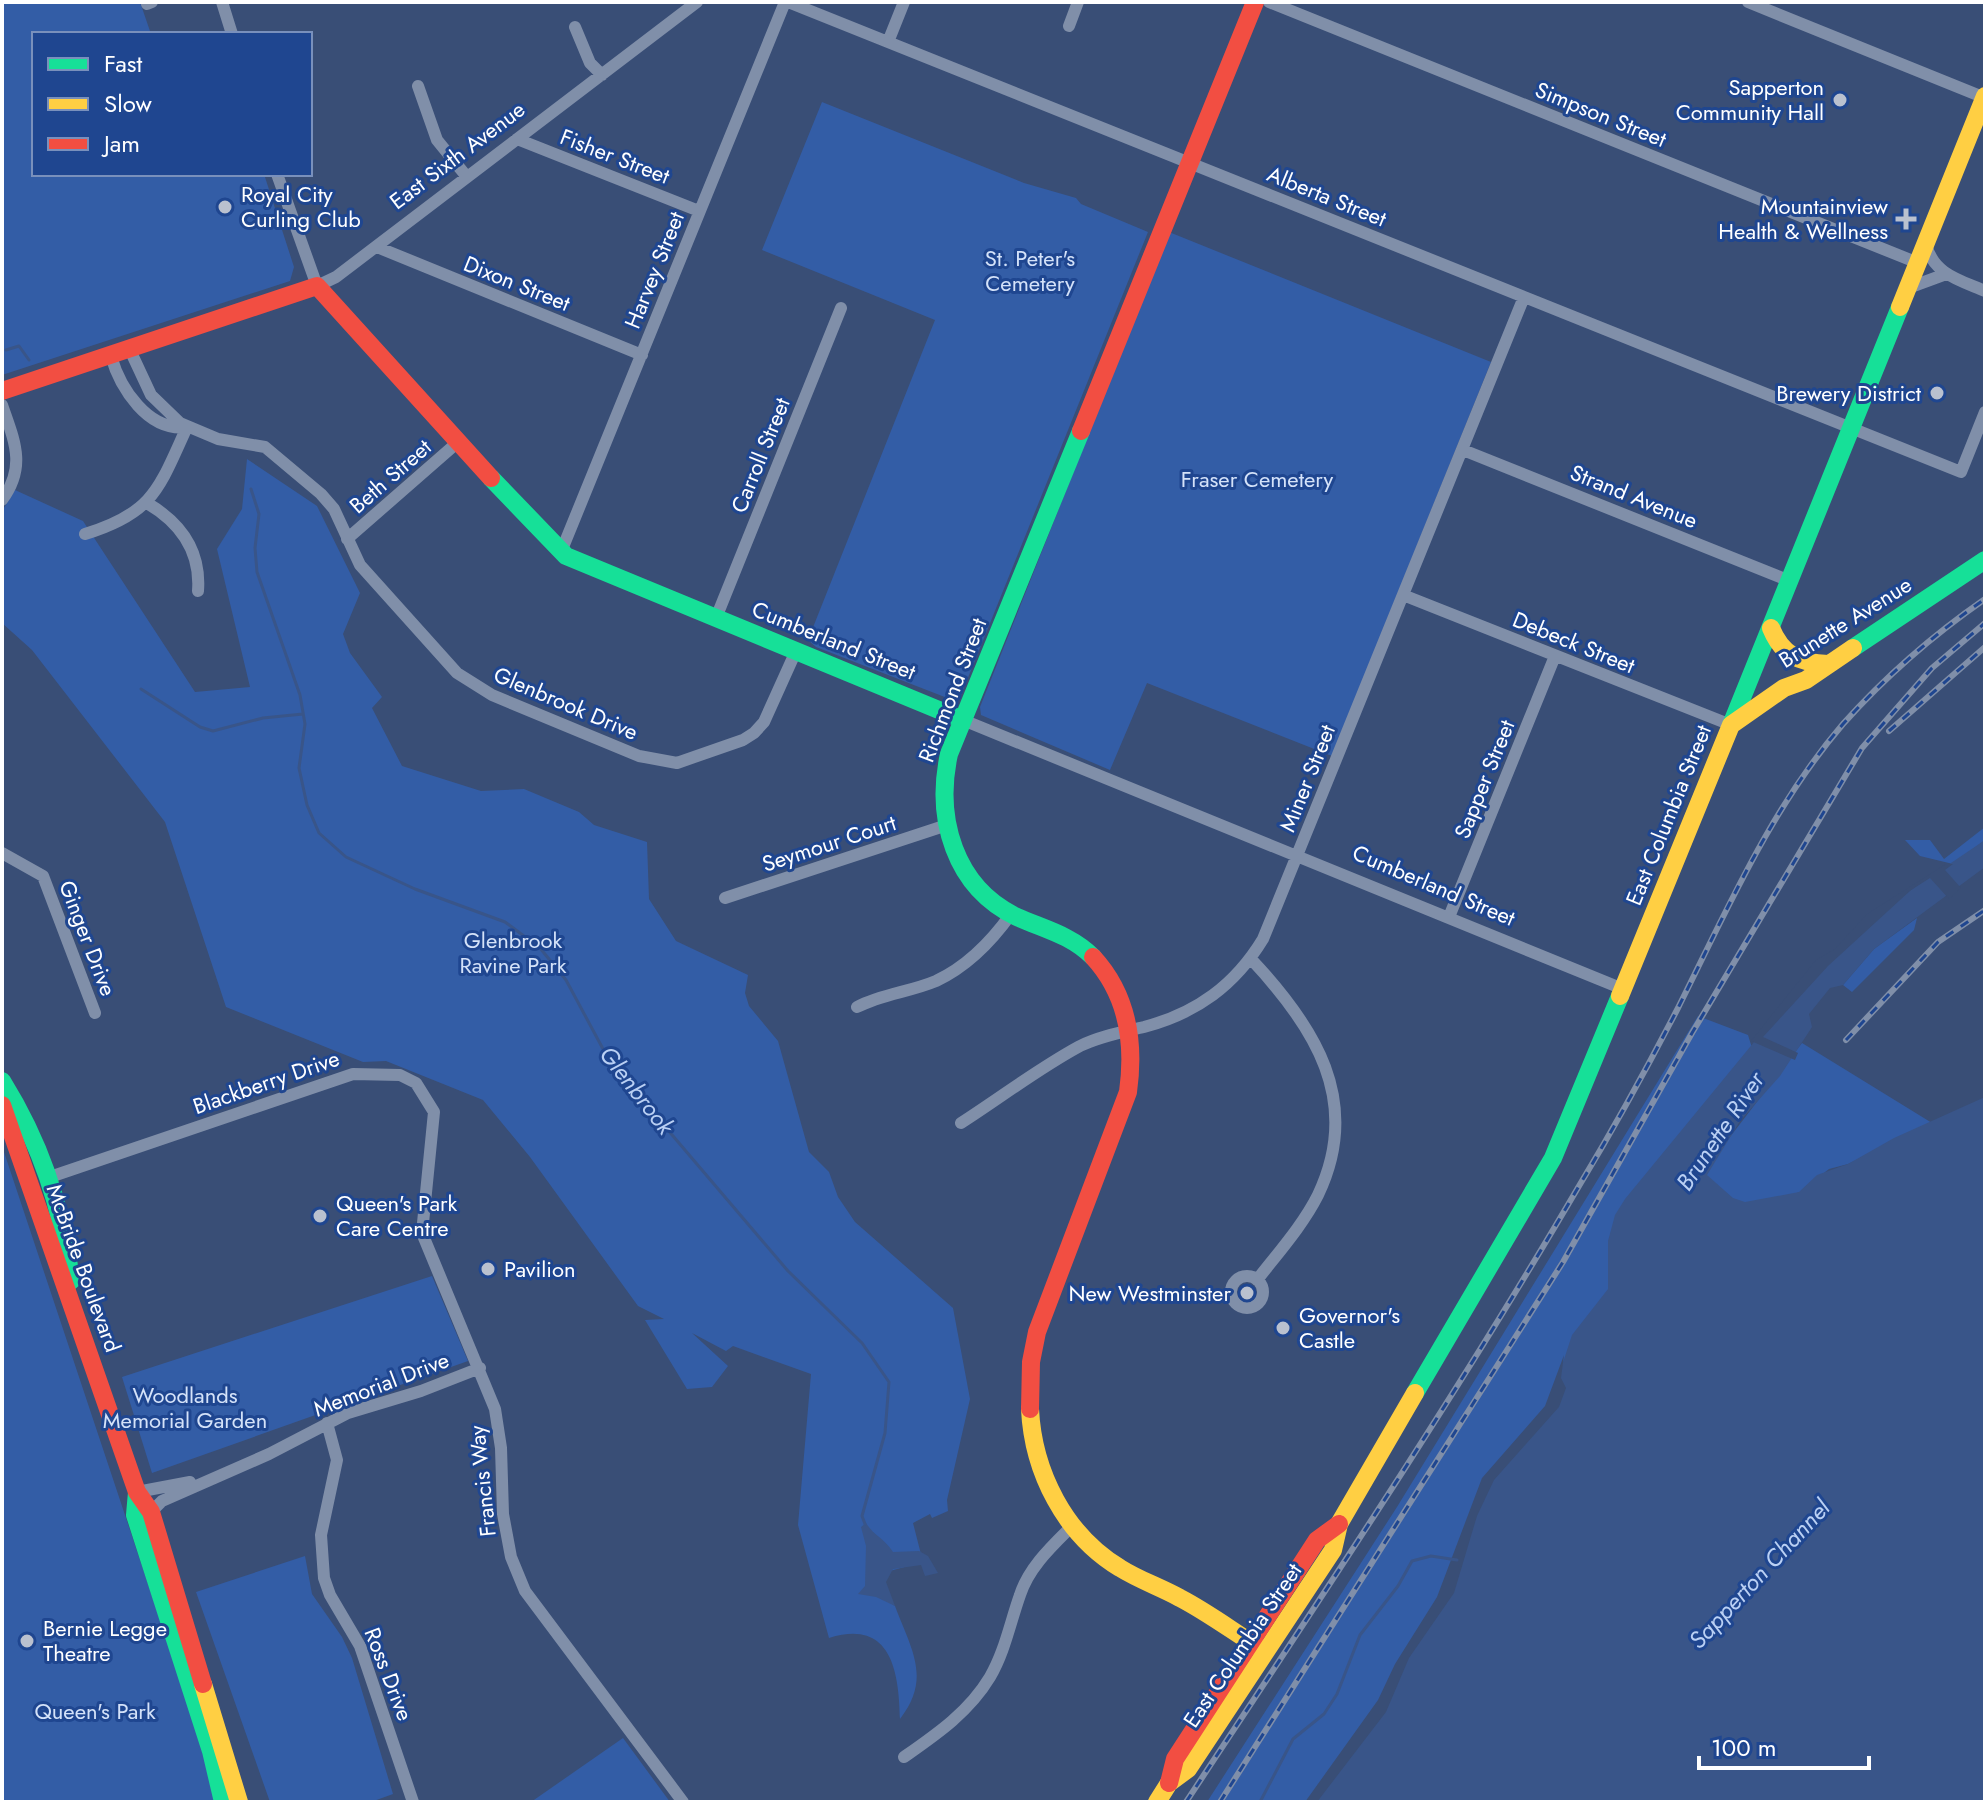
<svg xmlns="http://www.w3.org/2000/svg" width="1987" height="1804" font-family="Jost,sans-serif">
<rect width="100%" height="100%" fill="#394e76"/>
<path fill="#335da6" d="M2 2H140L151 34H34V174H264L294 267 290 281 2 375Z
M822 102 1024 183 1076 198 1081 204 1148 232 961 695 955 701 816 647 808 640 935 320 762 250Z
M1169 232 1491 362 1332 756 1147 683 1110 770 981 715 980 707Z
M247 459 317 506 360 593 343 634 350 653 382 697 372 708 402 766 481 791 524 789 579 812 594 825 647 842 649 899 676 941 748 975 745 993 749 1006 778 1041 809 1152 829 1172 838 1197 855 1222 953 1308 970 1399 947 1500 948 1511 932 1518 930 1514 913 1523 923 1562 875 1575 888 1601 895 1606C911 1649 932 1678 900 1719 899 1673 892 1618 829 1638L798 1525 811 1374 733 1346 726 1351 692 1333 728 1366 712 1387 687 1389 645 1320 664 1319 638 1306 530 1157 483 1100 386 1061 363 1062 226 1007 165 822 32 650 2 623V511L15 490 83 521 195 692 250 687 217 549 242 509Z
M1985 827V840L1953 864 1920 856 1905 840H1930L1944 859Z
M1917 918 1914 930 1852 992 1843 985 1874 949Z
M1698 1016 1748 1035 1752 1048 1769 1032 1382 1702 1309 1802H1207L1397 1507Z
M1802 1043 1932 1123 1848 1164 1829 1169 1800 1192 1674 1236 1720 1150Z
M2 1146 206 1758 216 1802H2Z
M432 1276 468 1361 152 1473 122 1377Z
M305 1556 312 1594 342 1637 352 1658 393 1794 371 1802H270L196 1592Z
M623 1738 670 1802H531Z"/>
<path fill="#395589" d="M1985 840V867L1874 949 1843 985 1830 988 1809 1014 1812 1027 1780 1076 1740 1121 1707 1175 1733 1198 1745 1202 1799 1192 1817 1175 1848 1164 1894 1138 1985 1097V1802H1309L1353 1744 1441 1599 1476 1499 1548 1408 1572 1335 1608 1289V1241L1615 1215 1625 1199 1819 963 1911 890Z
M866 1523C873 1535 884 1538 893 1552L919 1551 928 1556 938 1573 925 1576 921 1565 893 1569 886 1582 895 1606 876 1597 858 1594 865 1586 866 1546 861 1527Z"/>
<path fill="#394e76" d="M1946 864H1953L1945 870 1961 888 1949 899 1930 878 1911 890 1828 966 1763 1037 1798 1053 1795 1060 1751 1041 1816 960 1835 949 1867 914Z
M1564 1355 1561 1378 1566 1388 1559 1407 1494 1480 1477 1516 1454 1593 1409 1658 1386 1712 1317 1802H1305L1378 1700 1395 1664 1437 1597 1482 1478 1545 1406Z"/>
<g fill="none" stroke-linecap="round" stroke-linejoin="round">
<path stroke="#395589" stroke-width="3" d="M6 350 19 346 29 360
M251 489 259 514 255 548 257 572 300 695 305 724 299 768 307 805 319 833 346 857 415 889 505 922 540 948 566 980 610 1062 788 1271 862 1343 889 1382 885 1433 862 1516 865 1524
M141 689 200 727 213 731 263 718 303 714
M1260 1802 1293 1739 1324 1714 1337 1694 1360 1635 1398 1586 1412 1561 1431 1556 1457 1560"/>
<path stroke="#808fa9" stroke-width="12" d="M222 2 232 34
M788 2 1961 472 1985 412
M1269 2 1918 263
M1748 2 1985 98
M147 4 152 2
M1069 26 1078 2
M575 27 590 63 602 75
M888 42 904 2
M418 86 437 140 467 177
M517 139 699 211
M277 174 317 286 336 277 697 2
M1926 244C1933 274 1959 280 1985 291
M377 247 642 355
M1908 288 1946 274
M130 350 151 395 180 423 218 439 265 447 321 494 334 509 360 565 457 673 492 695 639 756 677 763 743 740 754 733 764 722 796 651
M111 356C120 388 148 432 187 427
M2 405C14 440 27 466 2 500
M1463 450 1790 581
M147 503C181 523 201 551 198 591
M85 534C154 513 159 488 187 427
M347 539 458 442
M561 552 785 2
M1403 595 1731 725
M716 618 841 308
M963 720 1623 989
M2 853 43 876 95 1013
M725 898 944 826
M1449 917 1555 656
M1251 959C1314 1026 1363 1101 1318 1195 1303 1225 1278 1253 1257 1280
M857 1007C882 994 910 992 936 981 968 966 991 942 1011 914
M961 1123C1000 1098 1039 1068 1080 1046 1100 1036 1123 1032 1144 1027 1197 1013 1235 985 1263 939L1524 297
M47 1178 353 1074 400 1075 416 1083 434 1112 422 1233 495 1409 501 1448 503 1514 511 1557 525 1591 683 1802
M1231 1292a16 16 0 1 1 32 0a16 16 0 1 1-32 0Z
M327 1423 337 1460 321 1535 324 1578 330 1595 360 1646 413 1802
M137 1492 190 1482
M151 1512 162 1501 269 1454 348 1413 421 1391 480 1368
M904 1757C937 1734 969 1712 990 1677 1005 1651 1010 1623 1020 1595 1029 1567 1052 1546 1072 1526"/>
<path stroke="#16e098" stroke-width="18" d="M1081 431 949 754C935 818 954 887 1017 917 1044 929 1071 935 1093 957
M491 478 566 556 963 720
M1853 648 1985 560
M1731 725 1900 307
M2 1081C40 1142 63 1209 71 1281
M1415 1393 1553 1158 1620 996
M137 1492 135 1515 211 1751 223 1802"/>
<path stroke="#ffcf43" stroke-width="18" d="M1900 307 1985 96
M1771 628C1782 655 1799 663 1828 664
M1620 996 1731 725 1784 688 1806 680 1853 648
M1030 1409C1033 1472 1065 1535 1120 1568 1139 1580 1160 1587 1180 1598 1209 1613 1235 1633 1263 1650
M203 1684 239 1802
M1157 1802 1169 1783 1188 1769 1333 1550 1339 1524 1415 1393"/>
<path stroke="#f24e42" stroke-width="18" d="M2 391 317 286 491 478
M1081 431 1255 2
M2 1105 137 1492 151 1512 203 1684
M1030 1409 1031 1362 1037 1332 1128 1092C1135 1042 1128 995 1093 957
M1169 1783 1175 1759 1317 1540 1339 1524"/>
<defs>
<path id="rail" d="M1889 731 1985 647
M1846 1040 1938 942 1985 910
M1186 1802C1320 1599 1456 1396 1579 1186 1614 1128 1647 1068 1678 1008 1727 910 1771 808 1843 724 1885 677 1933 635 1985 599
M1220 1802 1563 1262 1692 1033 1862 748 1932 668 1985 623"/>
</defs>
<use href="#rail" stroke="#808fa9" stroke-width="6"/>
<use href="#rail" stroke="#1f4690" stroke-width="3" stroke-dasharray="9" stroke-linecap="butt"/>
</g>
<g fill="#bac1cf" stroke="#1f4690" stroke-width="3">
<circle cx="1840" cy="100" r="8"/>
<circle cx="225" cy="207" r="8"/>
<path d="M1902 207h8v8h8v8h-8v8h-8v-8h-8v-8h8z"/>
<circle cx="1937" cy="393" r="8"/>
<circle cx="320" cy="1216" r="8"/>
<circle cx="488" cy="1269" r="8"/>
<circle cx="1247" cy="1293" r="8"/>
<circle cx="1283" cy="1328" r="8"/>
<circle cx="27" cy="1641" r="8"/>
</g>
<g text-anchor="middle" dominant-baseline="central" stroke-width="6" stroke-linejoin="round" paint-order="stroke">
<g font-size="22" fill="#fff" stroke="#1f4690" text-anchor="start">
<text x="1824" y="87" text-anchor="end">Sapperton<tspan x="1824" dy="25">Community Hall</tspan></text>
<text x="241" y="194">Royal City<tspan x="241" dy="25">Curling Club</tspan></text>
<text x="1888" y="206" text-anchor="end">Mountainview<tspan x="1888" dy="25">Health &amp; Wellness</tspan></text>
<text x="1921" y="393" text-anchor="end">Brewery District</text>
<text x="336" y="1203">Queen's Park<tspan x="336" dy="25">Care Centre</tspan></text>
<text x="504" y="1269">Pavilion</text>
<text x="1231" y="1293" text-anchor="end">New Westminster</text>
<text x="1299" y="1315">Governor's<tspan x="1299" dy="25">Castle</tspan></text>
<text x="43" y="1628">Bernie Legge<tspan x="43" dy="25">Theatre</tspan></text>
</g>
<g font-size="22" fill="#fff" stroke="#1f4690">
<text transform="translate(1601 114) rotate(22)">Simpson Street</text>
<text transform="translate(457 155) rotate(-37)">East Sixth Avenue</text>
<text transform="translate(615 156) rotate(21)">Fisher Street</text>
<text transform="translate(1327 196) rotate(22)">Alberta Street</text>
<text transform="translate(654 270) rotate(-68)">Harvey Street</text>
<text transform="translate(517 283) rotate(22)">Dixon Street</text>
<text transform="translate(760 455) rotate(-68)">Carroll Street</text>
<text transform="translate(390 476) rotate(-41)">Beth Street</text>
<text transform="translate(1634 496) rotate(22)">Strand Avenue</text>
<text transform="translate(1845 622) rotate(-32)">Brunette Avenue</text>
<text transform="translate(834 640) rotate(22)">Cumberland Street</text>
<text transform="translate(1574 642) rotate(22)">Debeck Street</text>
<text transform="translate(952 690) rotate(-69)">Richmond Street</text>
<text transform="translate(566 703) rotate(23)">Glenbrook Drive</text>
<text transform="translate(1307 778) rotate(-68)">Miner Street</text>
<text transform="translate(1484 779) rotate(-68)">Sapper Street</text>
<text transform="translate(1668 815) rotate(-68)">East Columbia Street</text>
<text transform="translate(829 843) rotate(-18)">Seymour Court</text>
<text transform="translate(1434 885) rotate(23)">Cumberland Street</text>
<text transform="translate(88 938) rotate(69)">Ginger Drive</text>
<text transform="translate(266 1082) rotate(-19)">Blackberry Drive</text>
<text transform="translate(84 1268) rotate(70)">McBride Boulevard</text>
<text transform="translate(381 1384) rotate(-21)">Memorial Drive</text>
<text transform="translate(482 1481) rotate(-96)">Francis Way</text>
<text transform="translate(1242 1645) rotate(-56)">East Columbia Street</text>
<text transform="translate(389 1674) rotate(69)">Ross Drive</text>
</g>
<g font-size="22" fill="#d4e2f9" stroke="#1f4690">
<text x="1030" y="258">St. Peter's<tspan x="1030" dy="25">Cemetery</tspan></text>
<text x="1257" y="479">Fraser Cemetery</text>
<text x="513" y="940">Glenbrook<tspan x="513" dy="25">Ravine Park</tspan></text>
<text x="185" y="1395">Woodlands<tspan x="185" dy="25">Memorial Garden</tspan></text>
<text x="95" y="1711">Queen's Park</text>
</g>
<g font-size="24" font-style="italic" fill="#bad0f4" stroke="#1f4690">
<text transform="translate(637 1090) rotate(52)">Glenbrook</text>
<text transform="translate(1720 1131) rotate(-56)">Brunette River</text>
<text transform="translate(1759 1574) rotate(-47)">Sapperton Channel</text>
</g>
</g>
<rect width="1987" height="1804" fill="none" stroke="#ffffff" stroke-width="8"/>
<rect x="32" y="32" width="280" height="144" fill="#1f4690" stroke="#7990bc" stroke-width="2"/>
<rect x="48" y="58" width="40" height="12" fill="#16e098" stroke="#7990bc" stroke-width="2"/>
<text x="104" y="72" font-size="24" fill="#ffffff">Fast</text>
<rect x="48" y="98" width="40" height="12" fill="#ffcf43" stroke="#7990bc" stroke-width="2"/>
<text x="104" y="112" font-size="24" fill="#ffffff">Slow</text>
<rect x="48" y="138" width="40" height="12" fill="#f24e42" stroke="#7990bc" stroke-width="2"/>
<text x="104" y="152" font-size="24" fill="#ffffff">Jam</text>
<path d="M1699 1756v12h170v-12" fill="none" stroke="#ffffff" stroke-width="4"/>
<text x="1711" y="1756" font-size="24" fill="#ffffff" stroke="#1f4690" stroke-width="6" paint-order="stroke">100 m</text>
</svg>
